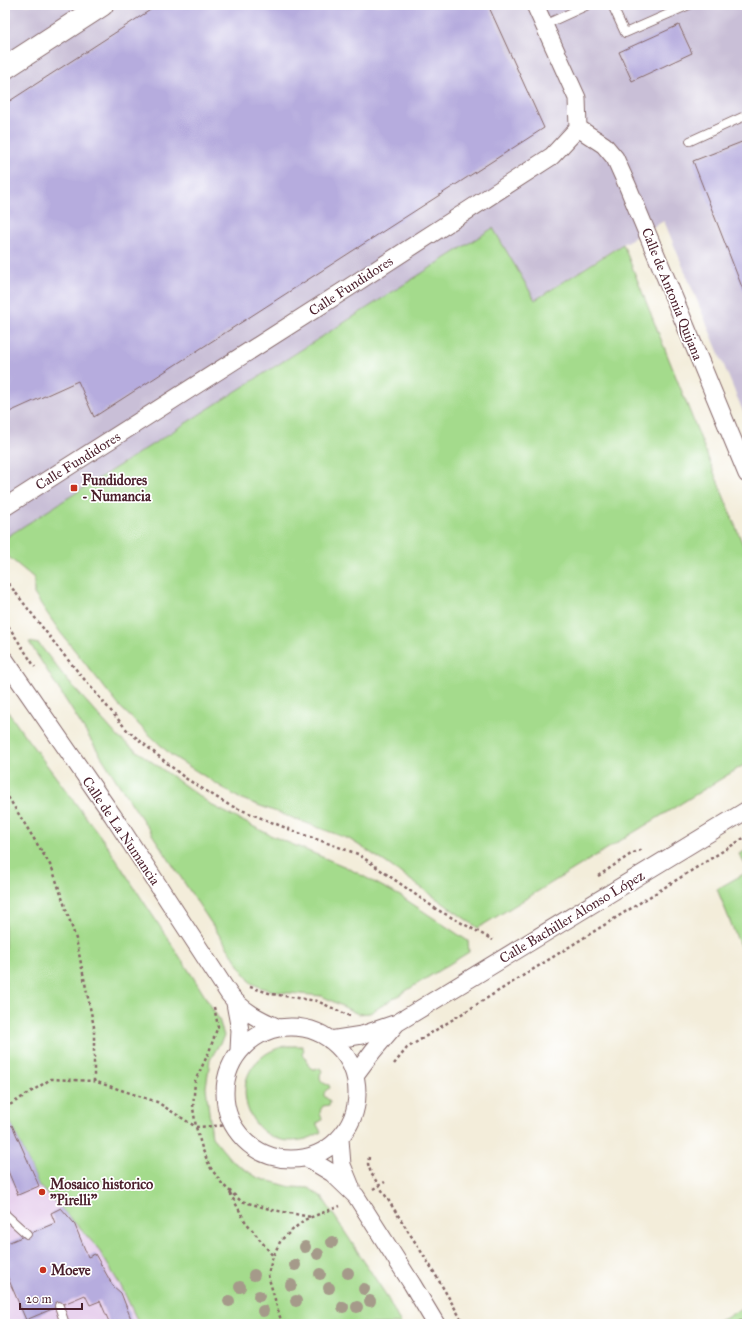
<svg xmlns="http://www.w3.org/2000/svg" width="752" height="1329" font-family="'IM FELL Great Primer',serif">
<rect width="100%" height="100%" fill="#fff"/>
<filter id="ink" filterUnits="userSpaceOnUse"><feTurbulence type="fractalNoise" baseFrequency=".025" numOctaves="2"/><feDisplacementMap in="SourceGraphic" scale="8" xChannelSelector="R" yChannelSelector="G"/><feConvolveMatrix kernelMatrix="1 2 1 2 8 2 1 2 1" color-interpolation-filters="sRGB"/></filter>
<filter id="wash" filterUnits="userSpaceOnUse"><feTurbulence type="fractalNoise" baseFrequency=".012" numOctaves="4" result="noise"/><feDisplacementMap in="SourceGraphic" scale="16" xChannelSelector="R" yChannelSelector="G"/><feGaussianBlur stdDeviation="0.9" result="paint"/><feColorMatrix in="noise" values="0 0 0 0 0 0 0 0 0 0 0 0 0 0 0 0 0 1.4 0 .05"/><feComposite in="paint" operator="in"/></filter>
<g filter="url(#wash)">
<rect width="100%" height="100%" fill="#f3edda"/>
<path fill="#e8d2ee" d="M5 1115 61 1208 97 1247 122 1288 139 1324H8L5 1316Z"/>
<path fill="#c9bfd7" d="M5 5H747V421L664 221 617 247 535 300 493 228 5 538Z"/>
<path fill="#a4db8c" stroke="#777d5c" d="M493 228 535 300 623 244 747 555V763L478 928 385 862 349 839 239 798 171 755 120 707 60 632 34 594V578L5 554V538Z
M29 642 39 644 67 680 119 738 213 806 270 835 346 867 402 897 468 941 469 952 370 1013 358 1014 322 996 278 992 262 988 251 983 118 783Z
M5 707 22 732 104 841 193 977 219 1019 224 1036 210 1060 206 1087 212 1137 232 1161 258 1178 291 1187 309 1188 322 1197 386 1295 401 1324H139L122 1288 97 1247 61 1208 39 1186 12 1125 5 1115Z
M747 850V868L739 854Z
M747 872V963L717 889Z
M284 1046H302L304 1050 302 1053 303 1056 307 1058C306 1066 312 1072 320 1068L322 1071C317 1078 322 1084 329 1085L330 1088C325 1090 324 1092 324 1096L330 1101 329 1105 323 1106C320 1110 319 1113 322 1118L321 1121 317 1123V1125L321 1132C315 1136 308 1139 301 1140 266 1147 240 1116 246 1082 248 1072 254 1063 262 1057 269 1051 276 1049 284 1046Z
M747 1304V1324H711L728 1317Z"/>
<g id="blocks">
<path fill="#b6acde" d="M158 5H488L544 128 94 417 78 381 5 414V104Z
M679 25 692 53 632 81 619 52Z
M747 140V300L693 161Z
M12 1125 39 1186 18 1195 5 1164V1128Z
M61 1208 74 1223 88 1257 95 1254 113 1286 121 1293 133 1324H110L100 1301 90 1305 85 1295 26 1320 5 1271V1244L55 1223 51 1213Z"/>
</g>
</g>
<g filter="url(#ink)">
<use href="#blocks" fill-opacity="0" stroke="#856768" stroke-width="1"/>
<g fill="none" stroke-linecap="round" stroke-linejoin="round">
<defs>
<path id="lane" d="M612 5 625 33 689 5
M544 25 588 5
M690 141 747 115
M5 1213 6 1215 27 1234
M59 1306 65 1324"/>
<path id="street" d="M578 128 604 145 615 158 628 187 747 474
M5 507 348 288 552 156 578 128 577 98 535 5
M5 660 113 816 229 994C242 1011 260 1020 279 1028
M235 1003 240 1030 239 1051
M225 1093a66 66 0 1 1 132 0a66 66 0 1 1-132 0Z
M330 1040 362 1035 397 1023 747 810
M355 1075 373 1051 396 1024
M340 1139 342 1165 351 1187
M307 1158 332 1173 356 1196 412 1284 436 1324"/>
<path id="secondary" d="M5 68 102 5"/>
</defs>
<use href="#lane" stroke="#856768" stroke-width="10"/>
<use href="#street" stroke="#856768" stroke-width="19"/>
<use href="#secondary" stroke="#856768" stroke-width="24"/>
<path stroke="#856768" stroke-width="2.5" stroke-dasharray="3 3" stroke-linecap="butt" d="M5 579 63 654 127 730 185 778 229 805 296 832 358 854 436 909 493 940
M5 621 35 667
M5 792 52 868 76 939 94 1027V1081
M598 876 631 854 643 849
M250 987 272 994 317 1001 352 1017
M214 1007 218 1026 209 1052 195 1081 193 1108 196 1127 202 1148 210 1167 223 1185 241 1201 273 1210 311 1217
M394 1064 407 1048 747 836
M5 1108 51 1079 94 1081 157 1102 196 1127 232 1125
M369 1157 368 1164 371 1173 431 1267 464 1324
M373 1189 385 1182
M230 1193 245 1221 273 1256
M282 1324 268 1275 273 1256 281 1240 304 1220 340 1206
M734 1324 747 1317"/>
<use href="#lane" stroke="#fff" stroke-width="8"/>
<use href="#street" stroke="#fff" stroke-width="17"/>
<use href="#secondary" stroke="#fff" stroke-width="22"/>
</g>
<g fill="#a59a8a">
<circle cx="332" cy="1242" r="6"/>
<circle cx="305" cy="1247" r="6"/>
<circle cx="318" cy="1254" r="6"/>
<circle cx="295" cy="1265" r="6"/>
<circle cx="348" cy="1273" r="6"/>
<circle cx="320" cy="1274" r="6"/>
<circle cx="254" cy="1275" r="6"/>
<circle cx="291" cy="1285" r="6"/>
<circle cx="240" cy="1287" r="6"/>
<circle cx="329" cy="1288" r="6"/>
<circle cx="364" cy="1289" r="6"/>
<circle cx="259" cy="1296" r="6"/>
<circle cx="229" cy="1301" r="6"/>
<circle cx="296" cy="1301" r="6"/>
<circle cx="370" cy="1301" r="6"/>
<circle cx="343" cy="1307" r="6"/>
<circle cx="357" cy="1307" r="6"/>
<circle cx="263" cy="1311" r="6"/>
</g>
</g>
<g fill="#c8321e" stroke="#fff" stroke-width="1.5">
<rect x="70" y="484" width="8" height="8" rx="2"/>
<circle cx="42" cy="1192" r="4"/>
<circle cx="43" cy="1270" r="4"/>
</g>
<g text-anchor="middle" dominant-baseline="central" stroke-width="3.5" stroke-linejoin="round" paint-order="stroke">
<g font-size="14" fill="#4a1f2b" stroke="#fff">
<text transform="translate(351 286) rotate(-33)">Calle Fundidores</text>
<text transform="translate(672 294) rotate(68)">Calle de Antonia Quijana</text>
<text transform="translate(78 461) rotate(-32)">Calle Fundidores</text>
<text transform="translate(121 831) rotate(56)">Calle de La Numancia</text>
<text transform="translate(572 917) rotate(-31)">Calle Bachiller Alonso López</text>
</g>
<g font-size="14" font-weight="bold" fill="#4a1f2b" stroke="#fff" text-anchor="start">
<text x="82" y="480">Fundidores<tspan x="82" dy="16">- Numancia</tspan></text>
<text x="50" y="1184">Mosaico historico<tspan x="50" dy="16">"Pirelli"</tspan></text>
<text x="51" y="1270">Moeve</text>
</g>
</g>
<rect width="752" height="1329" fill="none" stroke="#fff" stroke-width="20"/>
<path d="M20 1303v6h62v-6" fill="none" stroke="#4a1f2b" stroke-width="2"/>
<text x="26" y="1303" font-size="12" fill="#4a1f2b" stroke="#ffffff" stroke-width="3" paint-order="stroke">20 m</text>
</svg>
